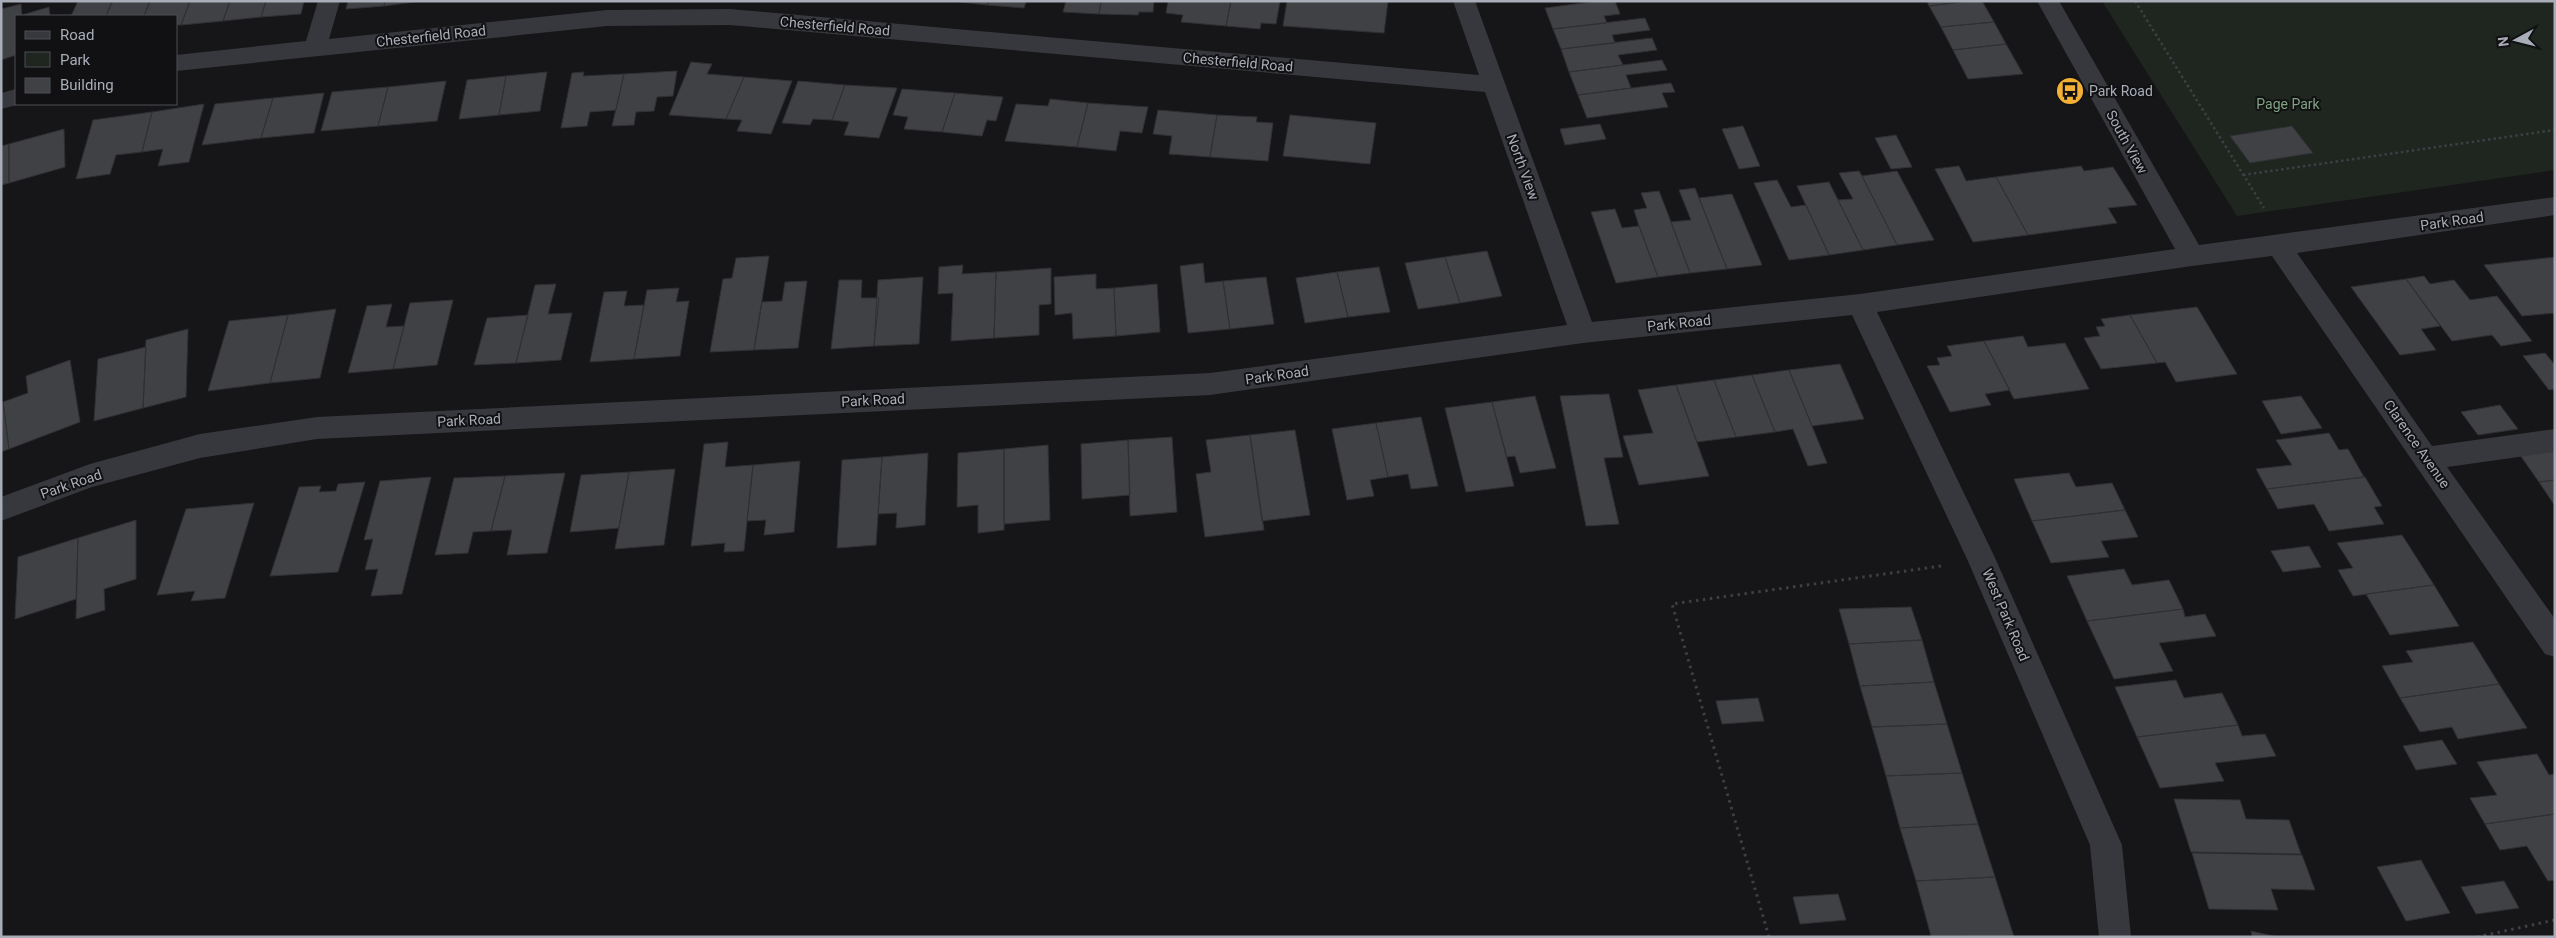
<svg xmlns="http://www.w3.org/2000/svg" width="2556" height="938" font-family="Roboto,sans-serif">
<rect width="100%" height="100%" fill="#161618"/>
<path fill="#1e261f" d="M2102 1H2555V170L2237 216Z"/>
<path fill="#404145" stroke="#303034" d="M78 1H113L106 16H71Z
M112 1H150L144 16H106Z
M150 1H190L181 25H176V16H144Z
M190 1H230L223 21 181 25Z
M230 1H266L261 17 223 21Z
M266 1H304L301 14 261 17Z
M348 1H385L384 6 346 9Z
M385 1H422L384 6Z
M952 1H989L987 5Z
M989 1H1037L1026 2 1024 8 987 5Z
M1066 1H1101L1099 14 1063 12Z
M1101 1H1154L1153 12H1139L1138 15 1099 14Z
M1168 1H1231L1226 26 1181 22 1183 15 1166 13Z
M1231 1H1280L1276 24 1261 23 1260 29 1226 26Z
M1287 1H1388L1384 33 1283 26Z
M1598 1H1615L1620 14 1604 16 1607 23 1553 29 1545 8Z
M1927 1H1968L1929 6Z
M1968 1H1982L1994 22 1941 27 1929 6Z
M21 4 22 15 49 7 50 16H16V55L1 60V9Z
M1645 18 1650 30 1612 35 1615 43 1561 49 1553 29Z
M1994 22 2006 44 1953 50 1941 27Z
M1652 38 1657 50 1618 55 1623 65 1569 72 1561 49Z
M2006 44 2023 74 1968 79 1953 50Z
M1662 60 1667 70 1626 75 1631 88 1578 95 1569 72Z
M691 62 712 64 707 74 744 77 726 119 669 115Z
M677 71 673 96 657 97 654 111 636 112 634 125 612 126 624 74Z
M547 72 540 111 499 115 506 76Z
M584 72 583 76 624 74 616 110 590 112 587 126 561 128 572 73Z
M506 76 499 115 459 119 467 80Z
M744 77 792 81 771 134 737 131 742 120 726 119Z
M446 81 437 121 378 126 388 87Z
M798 81 845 85 832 120 813 119 810 125 782 123Z
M1671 83 1675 92 1662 93 1668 107 1587 118 1578 95Z
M845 85 897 88 879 138 844 135 849 122 832 120Z
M388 87 378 126 321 131 332 92Z
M902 89 955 93 942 132 904 129 908 117 893 115Z
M324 93 314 133 261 138 273 98Z
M955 93 1003 97 996 121 987 120 982 136 942 132Z
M273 98 261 138 202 145 215 104Z
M1050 99 1088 103 1077 147 1005 141 1016 104 1048 106Z
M1088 103 1148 107 1142 133 1120 131 1116 151 1077 147Z
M204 104 189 162 158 166 163 149 142 152 152 112Z
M1158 110 1217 115 1210 157 1169 154 1172 136 1153 134Z
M152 112 142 152 116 155 110 174 76 179 93 120Z
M1217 115 1257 117 1256 122 1273 123 1268 161 1210 157Z
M1290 115 1376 123 1370 164 1283 156Z
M1600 124 1606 139 1565 145 1560 129Z
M1743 126 1760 166 1739 169 1722 129Z
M2292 126 2313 153 2250 163 2230 136Z
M64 129 65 167 9 183V144Z
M1896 135 1912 167 1891 169 1875 138Z
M9 144V183L1 185V146Z
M1959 166 1966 181 1996 177 2028 235 1973 242 1935 169Z
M2081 166 2084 171 2113 167 2137 205 2108 208 2117 223 2028 235 1996 177Z
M1859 171 1862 176 1897 245 1863 250 1838 200 1853 199 1839 173Z
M1897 171 1934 240 1897 245 1862 176Z
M1777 180 1791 207 1806 205 1829 255 1789 260 1754 183Z
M1829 182 1863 250 1829 255 1797 186Z
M1695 188 1699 198 1727 269 1690 273 1671 222 1691 220 1679 190Z
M1659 191 1671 222 1690 273 1658 277 1639 226 1634 210 1647 208 1641 193Z
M1732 194 1762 265 1727 269 1699 198Z
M1615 209 1622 228 1639 226 1658 277 1616 283 1591 212Z
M1487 251 1502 296 1460 303 1445 257Z
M769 256 754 350 710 352 723 279 732 278 736 258Z
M1445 257 1460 303 1418 309 1405 263Z
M2555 257V313L2522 316 2484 265Z
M1203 263 1205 283 1223 281 1230 329 1188 333 1180 266Z
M963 265 962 274 996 272 994 338 951 341 953 293 938 294 939 267Z
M1379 267 1390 312 1348 317 1337 272Z
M1051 268V304L1039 305V335L994 338 996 272Z
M1337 272 1348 317 1305 323 1296 278Z
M1096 274V289L1114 288 1116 336 1073 339 1072 313 1055 315 1054 277Z
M2424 276 2430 284 2454 280 2470 300 2497 296 2532 341 2501 346 2492 335 2452 341 2406 279Z
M923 277 919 344 874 346 878 280Z
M1266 277 1274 324 1230 329 1223 281Z
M2406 279 2440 326 2421 329 2436 350 2400 355 2351 287Z
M839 280H862L861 298H879L874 346 831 349Z
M807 281 798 348 754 350 762 302 782 301 785 282Z
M556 284 548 314 572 313 561 360 516 363 535 285Z
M1157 284 1160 332 1116 336 1114 288Z
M679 288 676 302 689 301 680 356 634 359 647 290Z
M627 291 624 306 644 305 634 359 590 362 604 292Z
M453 300 437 365 393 369 410 303Z
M392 304 386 327 404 326 393 369 348 373 367 306Z
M2197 307 2237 374 2176 382 2165 362 2157 363 2130 315Z
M336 309 320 378 270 383 288 315Z
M288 315 270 383 208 391 229 321Z
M528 315 516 363 474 365 487 318Z
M2130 315 2157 363 2101 369 2084 338 2100 336 2096 327 2105 326 2101 319Z
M188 329 186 397 143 408 146 340Z
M2023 336 2028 347 2065 343 2089 389 2014 399 1984 341Z
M1984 341 2010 390 1985 394 1991 405 1950 412 1927 366 1940 365 1937 358 1952 356 1947 346Z
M146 347 143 408 94 421 98 359Z
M2545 353 2555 365V389L2549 390 2523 356Z
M70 360 80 422 9 449 3 402 28 393 26 376Z
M1840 364 1864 419 1812 426 1789 370Z
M1789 370 1812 426 1827 463 1808 466 1793 429 1775 432 1752 375Z
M1752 375 1775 432 1736 437 1714 380Z
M1714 380 1736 437 1697 442 1676 385Z
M1676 385 1709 476 1639 485 1623 436 1653 433 1638 390Z
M1609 394 1623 457 1604 458 1619 524 1586 526 1560 396Z
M1535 396 1556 468 1520 473 1515 456 1507 457 1492 402Z
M2301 396 2322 428 2281 434 2262 401Z
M3 402 9 449 1 452V403Z
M1492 402 1514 486 1466 492 1445 408Z
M2500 405 2518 429 2478 435 2461 412Z
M1421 417 1438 486 1411 489 1408 474 1388 477 1376 423Z
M1376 423 1388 477 1370 480 1374 496 1347 500 1332 429Z
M1295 430 1310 515 1262 521 1250 435Z
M2329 433 2339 450 2348 449 2364 477 2267 489 2256 469 2292 465 2276 440Z
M1250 435 1264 530 1205 537 1196 474 1211 472 1206 440Z
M1172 437 1177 512 1130 516 1128 440Z
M1128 440 1130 495 1082 499 1081 444Z
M728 442 725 467 753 465 744 551 724 552 725 543 691 546 704 444Z
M1048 445 1050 520 1004 524V449Z
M1004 449V530L978 533V505L957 507 958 453Z
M2555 451V480L2539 482 2520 455Z
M928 453 925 525 896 528 897 513 878 514 882 457Z
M882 457 876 545 837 548 842 460Z
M800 461 794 532 764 535 766 520 747 521 753 465Z
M675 469 664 545 615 549 629 472Z
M629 472 619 528 570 532 581 475Z
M565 473 547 553 507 555 512 530 491 531 505 476Z
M2069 473 2076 487 2112 483 2125 510 2032 521 2014 479Z
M505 476 491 531 473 532 468 553 435 555 454 478Z
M431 477 402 594 371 596 378 569 365 570 373 539 364 540 380 481Z
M2365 477 2382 506 2374 507 2384 524 2329 531 2314 504 2278 509 2267 489Z
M2555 480V506L2539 482Z
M365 482 338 572 270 576 299 487 321 486 319 492 336 491 338 484Z
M254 503 225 598 191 601 195 591 157 595 186 509Z
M2125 510 2138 537 2101 541 2109 557 2051 563 2032 521Z
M136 520V579L104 589 105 610 76 619 78 538Z
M2402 535 2434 585 2353 596 2338 570 2353 568 2337 543Z
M78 538 76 599 15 619 18 557Z
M2309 546 2321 567 2283 572 2271 551Z
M2124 569 2132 585 2169 580 2183 609 2087 621 2067 576Z
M2434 585 2459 626 2390 635 2366 594Z
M1911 607 1922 640 1849 644 1839 609Z
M2183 609 2185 617 2205 614 2216 636 2159 643 2173 671 2114 679 2087 621Z
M1922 640 1934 682 1860 686 1849 644Z
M2473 642 2499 684 2400 698 2382 666 2413 662 2406 651Z
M2176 680 2184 698 2222 693 2238 725 2137 737 2115 687Z
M1934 682 1947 724 1872 727 1860 686Z
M2499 684 2527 728 2458 739 2452 727 2420 732 2400 698Z
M1758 698 1764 721 1722 724 1716 701Z
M1947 724 1962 773 1886 776 1872 727Z
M2238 725 2242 736 2265 734 2276 756 2215 763 2224 781 2160 788 2137 737Z
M2442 740 2457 764 2416 770 2403 746Z
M2537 754 2549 775 2555 774V814L2485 824 2470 798 2497 795 2477 762Z
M1962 773 1978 824 1900 828 1886 776Z
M2174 799 2240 800 2246 819 2289 820 2301 854 2191 852Z
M2555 814V880L2548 881 2527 846 2500 850 2485 824Z
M1978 824 1995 877 1916 881 1900 828Z
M2192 853 2302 855 2315 890 2271 889 2278 910 2209 909Z
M2421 860 2450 913 2406 921 2377 867Z
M1995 877 2014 937 1931 936 1916 881Z
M2504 881 2519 908 2476 914 2461 887Z
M1838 894 1846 920 1800 924 1793 897Z
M2251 931 2278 937H2252Z"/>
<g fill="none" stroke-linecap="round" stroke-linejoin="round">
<path stroke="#3d3f44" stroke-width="2.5" stroke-dasharray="2.5 3" stroke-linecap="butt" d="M2135 1 2264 208
M2243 175 2555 130"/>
<path stroke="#3d3f44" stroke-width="3" stroke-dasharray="2.5 4.5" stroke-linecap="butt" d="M1769 937 1672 604 1941 566
M2477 937 2555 920"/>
<path fill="#37383d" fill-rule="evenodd" d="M318 1H340L329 39 607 10 730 9 1479 75 1453 1H1475L1592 322 1860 294 2175 249 2037 1H2059L2199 245 2555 197V215L2297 253 2432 446 2555 429V452L2447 467 2555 619V657L2545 654 2272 256 2192 266 1877 312 1996 560 2122 845 2131 937H2099L2090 845 1968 561 1852 315 1583 343 1210 395 317 439 200 458 92 487 1 521V497L90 464 200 434 317 417 1210 373 1567 325 1485 92 730 25 607 26 176 71V55L306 41Z
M16 89V104H21L1 109V93Z"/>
</g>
<defs>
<symbol id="bus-disc" viewBox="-11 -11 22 22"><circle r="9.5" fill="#f2b134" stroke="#111113"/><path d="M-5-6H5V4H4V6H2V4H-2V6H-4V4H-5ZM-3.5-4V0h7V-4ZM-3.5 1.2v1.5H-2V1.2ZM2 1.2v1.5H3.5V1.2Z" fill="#111"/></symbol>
</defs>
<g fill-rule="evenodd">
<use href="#bus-disc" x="2054" y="75" width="32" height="32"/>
</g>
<g text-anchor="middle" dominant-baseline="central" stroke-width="4" stroke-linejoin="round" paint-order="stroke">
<g font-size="14" fill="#a8adb8" stroke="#111113">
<text transform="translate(835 26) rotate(5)">Chesterfield Road</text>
<text transform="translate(431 36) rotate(-6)">Chesterfield Road</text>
<text transform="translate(1238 62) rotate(5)">Chesterfield Road</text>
<text transform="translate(2127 142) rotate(61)">South View</text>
<text transform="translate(1523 167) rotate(70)">North View</text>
<text transform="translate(2452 221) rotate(-8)">Park Road</text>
<text transform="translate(1679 323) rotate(-6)">Park Road</text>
<text transform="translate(1277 375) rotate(-8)">Park Road</text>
<text transform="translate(873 400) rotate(-3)">Park Road</text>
<text transform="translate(469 420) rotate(-3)">Park Road</text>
<text transform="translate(2417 444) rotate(55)">Clarence Avenue</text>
<text transform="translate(71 484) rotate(-19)">Park Road</text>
<text transform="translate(2006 615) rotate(67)">West Park Road</text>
</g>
<g font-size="14" fill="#a8adb8" stroke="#111113" text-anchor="start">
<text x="2089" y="91">Park Road</text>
</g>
<g font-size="14" fill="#7fa381" stroke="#111113">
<text x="2288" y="104">Page Park</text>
</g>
</g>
<rect width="2556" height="938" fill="none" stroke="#a8adb8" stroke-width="5"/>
<rect x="15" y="15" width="162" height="90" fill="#111113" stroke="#4d4f55"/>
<rect x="25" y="31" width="25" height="8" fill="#37383d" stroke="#4d4f55"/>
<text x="60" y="40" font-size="15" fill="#a8adb8">Road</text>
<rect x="25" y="52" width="25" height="15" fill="#1e261f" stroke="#4d4f55"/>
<text x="60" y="65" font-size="15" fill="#a8adb8">Park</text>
<rect x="25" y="78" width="25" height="15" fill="#404145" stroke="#4d4f55"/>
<text x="60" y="90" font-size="15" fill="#a8adb8">Building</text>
<g transform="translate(2516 40) rotate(263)" stroke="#111113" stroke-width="4" paint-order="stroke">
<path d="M0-4L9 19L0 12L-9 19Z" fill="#a8adb8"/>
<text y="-8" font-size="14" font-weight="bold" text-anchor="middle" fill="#a8adb8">N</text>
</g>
</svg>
